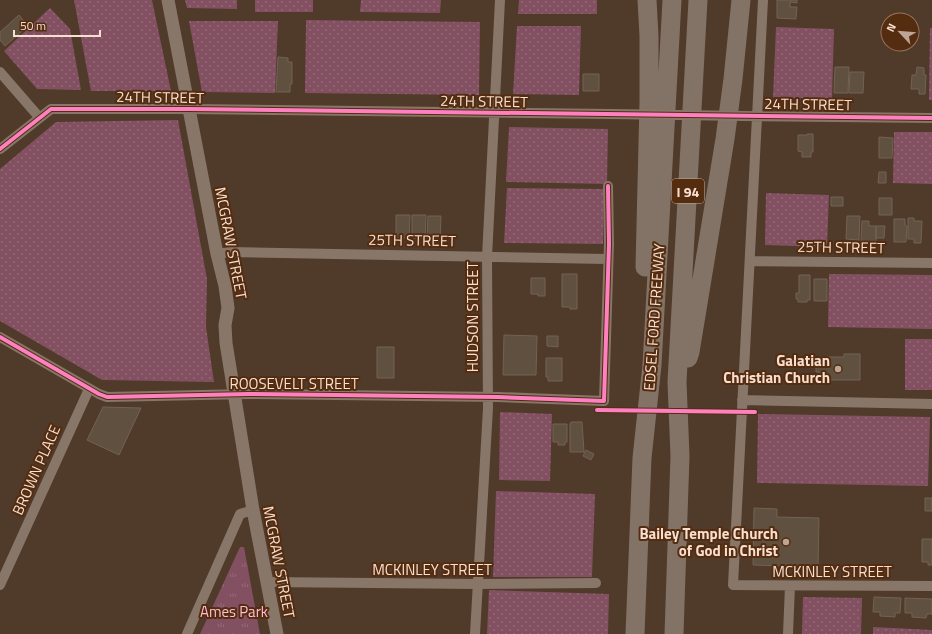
<svg xmlns="http://www.w3.org/2000/svg" width="932" height="634" font-family="'Titillium Web',sans-serif">
<defs>
<pattern id="grass-dots" width="8" height="8" patternUnits="userSpaceOnUse"><rect width="8" height="8" fill="#825061"/><path d="M2 2h.1M6 6h.1" fill="none" stroke="#946977" stroke-width="1.8" stroke-linecap="round"/></pattern>
<pattern id="park-tufts" width="24" height="20" patternUnits="userSpaceOnUse"><rect width="24" height="20" fill="#825061"/><path d="M3 7l-1-3M5 7V3M7 7l1-3M15 17l-1-3M17 17v-4M19 17l1-3" fill="none" stroke="#946977"/></pattern>
</defs>
<rect width="100%" height="100%" fill="#503a2a"/>
<path fill="url(#grass-dots)" d="M74 0H152L171 91H91Z
M185 0H237V9L187 8Z
M255 0H313V12H255Z
M361 0H441L440 13 360 12Z
M519 0H597V14H518Z
M50 8 70 29 81 90 37 89 4 51Z
M306 20 480 22 479 95 305 93Z
M189 21H278L275 93 202 92Z
M517 26H581L579 95 513 94Z
M776 27 834 29 832 99 773 97Z
M930 28H932V100H929Z
M178 120 207 279 206 327 214 382 102 380 0 321V169L56 122Z
M509 127 608 129 607 184 506 182Z
M894 132H932V184L893 183Z
M507 188 604 189 603 244 504 243Z
M766 193 829 195 827 247 765 245Z
M829 274 932 275V329L828 327Z
M905 339H932V390H905Z
M500 412 552 414 550 481 499 480Z
M758 414 930 417 928 486 757 483Z
M496 491 595 494 592 577H493Z
M489 590 609 594 608 634H487Z
M803 597 862 598 861 634H802Z
M873 627 932 630V634H873Z"/>
<path fill="url(#park-tufts)" d="M240 547H244L260 634H200Z"/>
<path fill="#605040" stroke="#736253" d="M777 0H797V3L790 2V7H797L796 19 777 18Z
M19 15 28 26 5 46 0 40V32Z
M278 57 288 58V62H292V84H290V92H276Z
M835 67H849L848 93H834Z
M917 67 924 68V75H926L925 94H919V89H911L912 75H916Z
M850 72H864L863 93H849Z
M583 74H599V91H583Z
M807 134H813V152H811V157H802V152L798 151V135H807Z
M879 137 893 138 892 158H879Z
M879 172H886V183H878Z
M831 197H843V206H831Z
M879 198H892V215H879Z
M396 215H410L409 238H396Z
M412 215H426L425 239 412 238Z
M428 216H441L440 240H427Z
M847 216H860L859 240 846 239Z
M908 218H914V221H922L921 243H914V239H908Z
M894 219H905V225L907 226 906 242H894Z
M862 221H869V226H876V242L861 241Z
M876 226H885L884 238H876Z
M562 274H577V309H570V307H562Z
M799 275H810V300H807V302H798V299H796V293H799Z
M531 278H545V296H538V294H531Z
M814 279H827V301H814Z
M504 335 537 336 536 375H503Z
M547 336H558V347L547 346Z
M377 347H394V378H377Z
M844 354H860V380H819V372H816V364H819V357H844Z
M546 358H562V381H548V377H546Z
M103 407 141 408 119 455 87 440Z
M571 422H582L584 452H570V424Z
M553 424H567V442H565V445H558V442H553Z
M586 450 594 454 591 460 583 456Z
M925 498H932V511H925Z
M754 508 777 509V517L819 518 818 567 753 565Z
M922 539H932V565H928V562H922Z
M874 597 901 598 900 613H895V617L880 616V612H873Z
M905 598 932 599V614H927L926 618 912 617V613H905Z"/>
<g fill="none" stroke-linecap="round" stroke-linejoin="round">
<path stroke="#887669" stroke-width="10" d="M763 0 733 585 932 586
M0 72 39 117
M743 116 932 118
M0 149 51 109H189L612 114
M217 254 231 252 607 259
M750 261 932 263
M0 337 99 394 107 397 249 394 498 397 604 401 609 244 608 186
M742 400 932 404
M267 582 477 584 596 583
M0 585 89 389
M187 634 240 514 253 510
M475 634 488 408 487 257 500 0
M788 634 790 586"/>
<path stroke="#887669" stroke-width="13" d="M168 0 217 254 225 286 228 308 225 325 226 343 253 510 277 634"/>
<path stroke="#837366" stroke-width="19" d="M645 267 649 102V36L647 0
M688 358 690 352 725 139 733 79 741 0
M635 634 642 458 652 365 672 0
M674 634 680 456 677 382 698 0"/>
<path stroke="#887669" stroke-width="10" d="M612 114 743 116"/>
<defs>
<path id="cycleway" d="M0 149 51 109H189L932 118
M0 337 99 394 107 397 249 394 498 397 604 401 609 244 608 186
M597 410 755 412"/>
</defs>
<use href="#cycleway" stroke="#542c10" stroke-width="6"/>
<use href="#cycleway" stroke="#ff80c0" stroke-width="4"/>
</g>
<g fill="#bda595" stroke="#542c10" stroke-width="1.5">
<circle cx="838" cy="369" r="4"/>
<circle cx="786" cy="542" r="4"/>
</g>
<g text-anchor="middle" dominant-baseline="central" stroke-width="4" stroke-linejoin="round" paint-order="stroke">
<rect fill="#542c10" stroke="#c7a996" stroke-width="1" x="672" y="179" width="32" height="24" rx="3"/>
<g font-size="14" font-weight="bold" fill="#f8dfcf">
<text x="688" y="191">I 94</text>
</g>
<g font-size="15" fill="#f8dfcf" stroke="#542c10">
<text transform="translate(160 97) rotate(1)">24TH STREET</text>
<text transform="translate(484 101) rotate(1)">24TH STREET</text>
<text transform="translate(808 104) rotate(1)">24TH STREET</text>
<text transform="translate(412 240) rotate(1)">25TH STREET</text>
<text transform="translate(231 243) rotate(79)">MCGRAW STREET</text>
<text transform="translate(841 247) rotate(1)">25TH STREET</text>
<text transform="translate(472 317) rotate(-90)">HUDSON STREET</text>
<text transform="translate(654 317) rotate(-86)">EDSEL FORD FREEWAY</text>
<text x="294" y="383">ROOSEVELT STREET</text>
<text transform="translate(36 470) rotate(-66)">BROWN PLACE</text>
<text transform="translate(279 562) rotate(79)">MCGRAW STREET</text>
<text x="432" y="569">MCKINLEY STREET</text>
<text x="832" y="571">MCKINLEY STREET</text>
</g>
<g font-size="15" font-weight="bold" fill="#f8dfcf" stroke="#542c10" text-anchor="end">
<text x="830" y="360">Galatian<tspan x="830" dy="17">Christian Church</tspan></text>
<text x="778" y="533">Bailey Temple Church<tspan x="778" dy="17">of God in Christ</tspan></text>
</g>
<g font-size="15" fill="#ffbdd7" stroke="#542c10">
<text x="234" y="611">Ames Park</text>
</g>
</g>
<g transform="translate(900 32) rotate(296)"><circle r="19" fill="#542c10" stroke="#96745c"/>
<path d="M0-3L7 15L0 10L-7 15Z" fill="#bda595"/>
<text y="-6" font-size="11" font-weight="bold" text-anchor="middle" fill="#f8dfcf">N</text>
</g>
<path d="M14 30v6h86v-6" fill="none" stroke="#f8dfcf" stroke-width="2"/>
<text x="20" y="30" font-size="12" fill="#f8dfcf" stroke="#542c10" stroke-width="3" paint-order="stroke">50 m</text>
</svg>
